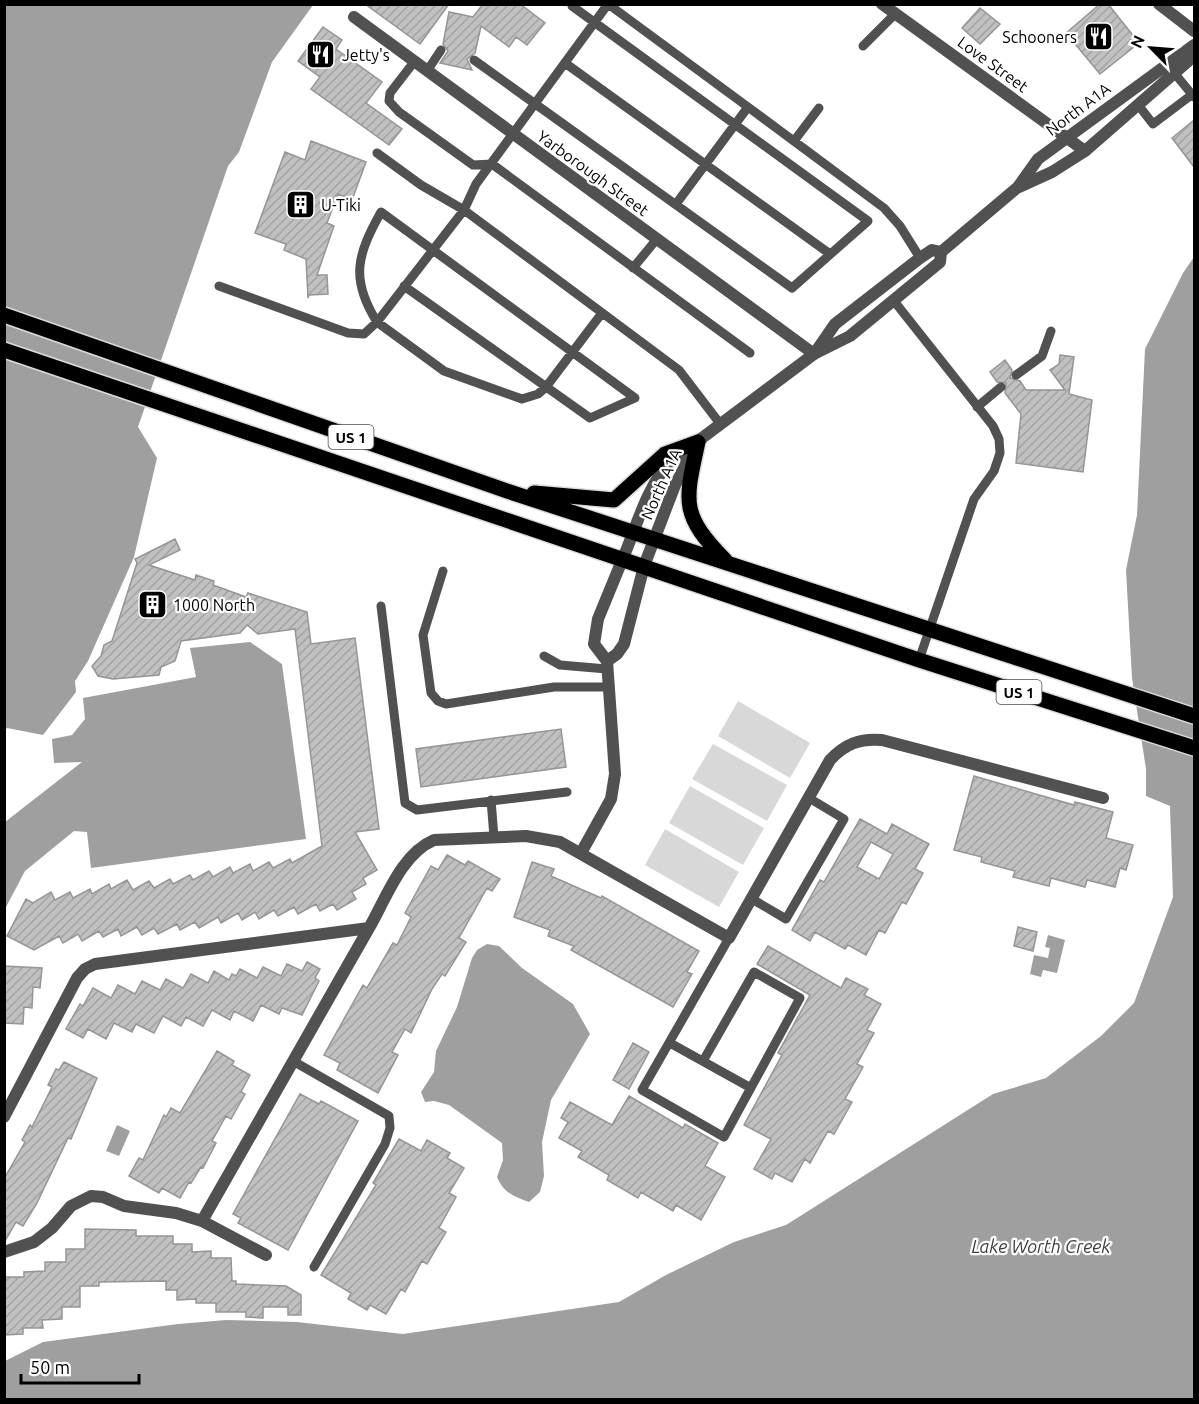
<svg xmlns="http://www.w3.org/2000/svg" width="1199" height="1404" font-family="Ubuntu,sans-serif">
<defs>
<pattern id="building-hatch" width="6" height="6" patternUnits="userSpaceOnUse" patternTransform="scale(1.5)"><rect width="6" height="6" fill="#c0c0c0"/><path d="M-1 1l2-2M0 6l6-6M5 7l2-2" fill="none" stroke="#a3a3a3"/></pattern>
</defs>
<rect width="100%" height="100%" fill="#fff"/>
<path fill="#d8d8d8" d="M738 701 810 743 790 778 718 736Z
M713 744 787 785 767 821 692 779Z
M690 786 764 828 743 865 669 823Z
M665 829 739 872 719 907 645 865Z"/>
<path fill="#9f9f9f" d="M5 5H313L272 62 239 152 228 166 138 427 157 458 134 557 88 661 75 681 76 692 43 735 7 728 5 731Z
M1194 257V1399L5 1400V1361L43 1342 178 1324 226 1320 297 1322 403 1334 619 1302 666 1275 734 1242 786 1225 993 1094 1046 1078 1101 1036 1134 1003 1173 897 1170 806 1146 796V769L1132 678 1126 570 1137 515 1145 349 1183 273Z
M250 642 282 664 306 839 91 868 87 832 74 831 25 871 5 909V822L82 762 54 763 52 739 72 735 85 719 83 698 196 677 190 648Z
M1048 935 1065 940 1057 973 1043 970 1041 977 1030 974 1034 955 1048 958 1050 948 1045 947Z
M487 944 499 946 522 968 573 1004 590 1034 551 1100 542 1142 544 1176 540 1192 529 1202C514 1197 503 1192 497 1177L503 1160 502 1143 449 1105 434 1101 425 1102 421 1092 434 1072 436 1051 457 1007 472 958 477 950Z
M117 1125 130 1131 119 1156 106 1151Z"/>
<path fill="url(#building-hatch)" stroke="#959595" stroke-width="1.5" fill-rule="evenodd" d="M365 4H449L420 44Z
M483 4H520L545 23 527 45 516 37 509 47 481 26 475 53 467 59 472 70 440 63 448 51 443 44 449 12 473 17Z
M1100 4H1108L1139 43 1100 74 1066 33Z
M980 8 1000 24 980 44 962 28Z
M323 27 342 40 336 49 382 82 366 103 402 129 389 145 311 89 320 77 298 61Z
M1194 120V167L1172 138Z
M311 141 366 162 352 200 338 194 327 223 334 226 317 275H327L328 294 309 295 308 298 306 259 284 250 286 244 255 233 285 152 305 160Z
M1060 355 1074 357 1069 394 1092 400 1083 472 1016 463 1021 414 1005 393 1006 383 997 382 990 372 1005 360 1012 370 1010 378 1020 381 1026 390H1065L1050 370 1059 364Z
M175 539 180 550 149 565 195 580 196 575 214 581 213 585 246 597 248 593 307 612 311 644 355 638 379 829 355 832 377 870 363 878 366 884 352 892 356 899 337 910 333 904 320 911 316 904 298 914 294 907 278 916 274 910 259 919 255 912 242 920 238 913 221 923 218 917 199 928 195 922 180 930 177 924 158 934 154 928 142 935 137 927 121 936 118 929 103 937 99 931 82 941 78 934 63 943 59 936 34 950 7 936 26 899 33 903 51 892 55 900 70 892 73 898 90 889 92 894 109 884 111 889 127 880 133 890 149 881 154 888 170 879 173 884 190 875 193 880 209 871 213 877 230 867 233 873 250 864 253 871 269 862 273 868 290 859 292 863 322 846 295 629 258 634 247 625 240 633 181 641 175 661 161 667 159 675 113 679 98 676 92 666 101 656 104 645 112 641 137 563 135 559Z
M561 729 566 767 421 787 416 749Z
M974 776 1074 805 1075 802 1113 812 1106 838 1133 845 1126 870 1120 868 1115 887 1087 880 1085 887 1051 878 1049 886 1013 877 1015 871 981 862 982 857 954 850Z
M860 819 887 834 892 824 929 844 915 869 923 873 906 904 902 902 885 933 879 930 866 955 848 945 845 949 815 932 810 941 792 930 820 880 824 882ZM871 842 893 854 879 879 857 867Z
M447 855 465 865 468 861 500 879 492 891 487 888 459 938 466 942 445 976 442 974 432 989 411 1033 405 1029 392 1052 398 1055 378 1093 337 1070 340 1063 324 1055 363 985 367 988 393 943 397 945 411 917 405 913 431 866 438 870Z
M532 862 554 869 551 876 601 898 602 896 699 951 687 972 692 974 673 1007 571 950 574 946 548 936 550 930 514 917Z
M1018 927 1037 932 1033 951 1014 946Z
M768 946 841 988 846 978 868 989 864 995 881 1004 867 1030 874 1033 857 1064 863 1067 845 1099 852 1102 834 1134 828 1131 810 1163 805 1159 792 1182 775 1173 772 1179 754 1169 771 1139 744 1125 782 1055 778 1053 810 995 757 964Z
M307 962 320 969 315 978 319 981 302 1015 282 1008 279 1014 261 1005 253 1021 234 1011 230 1020 212 1010 203 1026 186 1017 181 1026 163 1016 154 1033 136 1024 132 1032 114 1023 106 1039 88 1029 83 1038 66 1029 80 1004 83 1006 93 988 111 998 118 985 135 994 142 981 160 990 166 979 183 988 191 974 208 983 214 971 229 980 232 974 236 976 240 969 257 978 263 967 281 976 287 964 302 971Z
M4 966 42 968 40 988 33 987 32 1008 24 1007 23 1024 4 1023Z
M633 1043 649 1052 629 1089 613 1080Z
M217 1051 234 1061 232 1065 250 1075 241 1092 245 1094 231 1119 226 1116 212 1141 216 1143 203 1168 201 1167 191 1183 189 1182 180 1198 162 1188 159 1193 129 1176 139 1158 143 1160 164 1115 166 1117 171 1108 180 1113Z
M64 1062 97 1078 71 1139 68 1138 37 1203 23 1226 16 1222 4 1243V1179L25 1142 22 1140 30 1125 32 1127 52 1087 48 1085 56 1069 59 1070Z
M300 1094 319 1104 321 1101 358 1121 288 1250 238 1223 241 1218 233 1214Z
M629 1096 683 1128 685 1124 718 1143 705 1166 725 1177 701 1220 676 1205 673 1211 641 1192 638 1198 607 1180 609 1175 578 1157 582 1151 559 1138 568 1122 561 1118 570 1102 612 1125Z
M399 1139 421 1151 427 1140 450 1153 447 1158 464 1168 449 1193 456 1197 439 1228 446 1232 427 1264 422 1261 405 1292 401 1289 386 1314 370 1305 367 1310 348 1299 351 1293 321 1275 376 1185 373 1183Z
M85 1229 136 1230V1236H173V1244H192V1252L211 1251V1258H231L232 1281H236V1284L286 1286 301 1295V1315H288V1307H263V1318L246 1317V1312H216V1303H196V1299L177 1300V1290H166V1281L99 1282V1286H80V1307H62V1319L42 1320 43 1328H23V1334L4 1335V1277H24V1272L45 1271V1262H66V1249H85Z"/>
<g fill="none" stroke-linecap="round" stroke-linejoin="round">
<defs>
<path id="primary" d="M4 315 507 491 1194 716
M4 350 919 660 1194 748
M698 442C685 502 680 514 725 560
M534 493 614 500 665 454 698 442"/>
</defs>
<use href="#primary" stroke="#dbdbdb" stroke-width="18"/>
<path stroke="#515151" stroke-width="9" d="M608 4 748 107
M863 46 895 14
M474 60 792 288 868 221 572 6
M414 62 390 93 389 101 399 112 473 165 492 164 750 353
M565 63 830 254
M427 71 441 50
M1176 75 1194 97
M1139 106 1153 124 1194 93
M794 141 819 108
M377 153 421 185 464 210 679 370 721 425
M676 204 748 107 884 208 900 226 920 258
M633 268 656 240
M219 286 348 333 364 334 377 322C350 279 357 255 381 212L635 398 590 418 404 286
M894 301 993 426 999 439 1000 453 994 471 974 499 919 660
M602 313 546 387 538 394 522 399 444 371 377 322 464 210 476 184 608 4
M1016 375 1042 356 1051 331
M977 407 1001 387
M443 571 423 635 431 693 438 701 446 704 554 687H607
M381 606 405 803 417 810 567 792
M544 656 560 665 607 669
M491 800 494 837
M752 899 786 919 844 819 809 798
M670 1043 751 1088
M293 1061 389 1116 390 1128 385 1144 314 1267
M703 1061 754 972 800 998 724 1137 642 1090 729 938"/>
<path stroke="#515151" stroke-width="12" d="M882 4 1085 151
M1159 4 1194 31
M354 17 814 354
M607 661 617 654 624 644 644 566
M581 853 611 799 615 774 607 661 594 644 598 619 623 558
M4 1117 77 978 85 969 95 964 369 928C386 899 401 854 434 840L526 836 560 842 729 938 830 760C845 744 860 738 882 740L1103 798
M202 1221 369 928
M4 1252 34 1242 52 1228 71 1206 91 1196 103 1197 124 1206 176 1213 202 1221 266 1255"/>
<path stroke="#515151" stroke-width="12" d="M1019 187 1052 172 1085 151 1194 56
M817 350 835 324 920 258 932 250 941 252
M623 558C637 526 646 488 670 462L814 354 850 336 940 262 941 252 1018 187 1038 159 1194 45
M644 566 675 485 693 451"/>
<use href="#primary" stroke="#000" stroke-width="15"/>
</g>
<defs>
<symbol id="restaurant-square" viewBox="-11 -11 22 22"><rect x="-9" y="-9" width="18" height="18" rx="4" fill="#000" stroke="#fff"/><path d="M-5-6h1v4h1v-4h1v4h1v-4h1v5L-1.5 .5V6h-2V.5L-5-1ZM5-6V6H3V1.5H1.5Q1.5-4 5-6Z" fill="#fff"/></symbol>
<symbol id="building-square" viewBox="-11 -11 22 22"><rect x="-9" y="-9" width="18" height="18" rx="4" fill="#000" stroke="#fff"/><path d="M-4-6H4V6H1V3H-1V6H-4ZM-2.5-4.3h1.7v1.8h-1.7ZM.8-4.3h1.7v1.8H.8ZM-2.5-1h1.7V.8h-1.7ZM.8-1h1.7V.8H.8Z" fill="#fff"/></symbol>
</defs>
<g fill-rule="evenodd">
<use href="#restaurant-square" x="1082" y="20" width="33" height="33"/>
<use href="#restaurant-square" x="304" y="38" width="33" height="33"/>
<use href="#building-square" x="284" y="188" width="33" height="33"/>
<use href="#building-square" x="136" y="588" width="33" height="33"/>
</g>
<g text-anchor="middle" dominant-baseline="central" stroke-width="4.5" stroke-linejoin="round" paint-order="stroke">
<g fill="#fff" stroke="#4c4c4c" stroke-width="1.5">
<rect x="328.5" y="425" width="45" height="24" rx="4.5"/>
<rect x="996.5" y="680" width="45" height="24" rx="4.5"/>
</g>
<g font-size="15" font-weight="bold" fill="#000">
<text x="351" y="437">US 1</text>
<text x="1019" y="692">US 1</text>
</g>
<g font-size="16" fill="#000" stroke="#fff" text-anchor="start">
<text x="1077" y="37" text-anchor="end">Schooners</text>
<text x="342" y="55">Jetty's</text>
<text x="321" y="205">U-Tiki</text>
<text x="173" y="605">1000 North</text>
</g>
<g font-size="16" fill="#000" stroke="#fff">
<text transform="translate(993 64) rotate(36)">Love Street</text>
<text transform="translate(1078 109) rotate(-37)">North A1A</text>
<text transform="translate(593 173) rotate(36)">Yarborough Street</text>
<text transform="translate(661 484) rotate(-66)">North A1A</text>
</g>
<g font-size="18" font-style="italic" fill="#404040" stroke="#fff">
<text x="1041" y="1246">Lake Worth Creek</text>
</g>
</g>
<rect width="1199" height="1404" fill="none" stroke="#000000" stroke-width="12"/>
<g transform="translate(1151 48) rotate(295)" stroke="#ffffff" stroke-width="4.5" paint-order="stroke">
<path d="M0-4.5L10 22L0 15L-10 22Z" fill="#000000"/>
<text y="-9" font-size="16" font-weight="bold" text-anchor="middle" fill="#000000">N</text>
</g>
<path d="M21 1374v9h118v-9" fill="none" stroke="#000000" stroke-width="3"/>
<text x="30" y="1374" font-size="18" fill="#000000" stroke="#ffffff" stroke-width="4.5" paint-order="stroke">50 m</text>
</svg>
